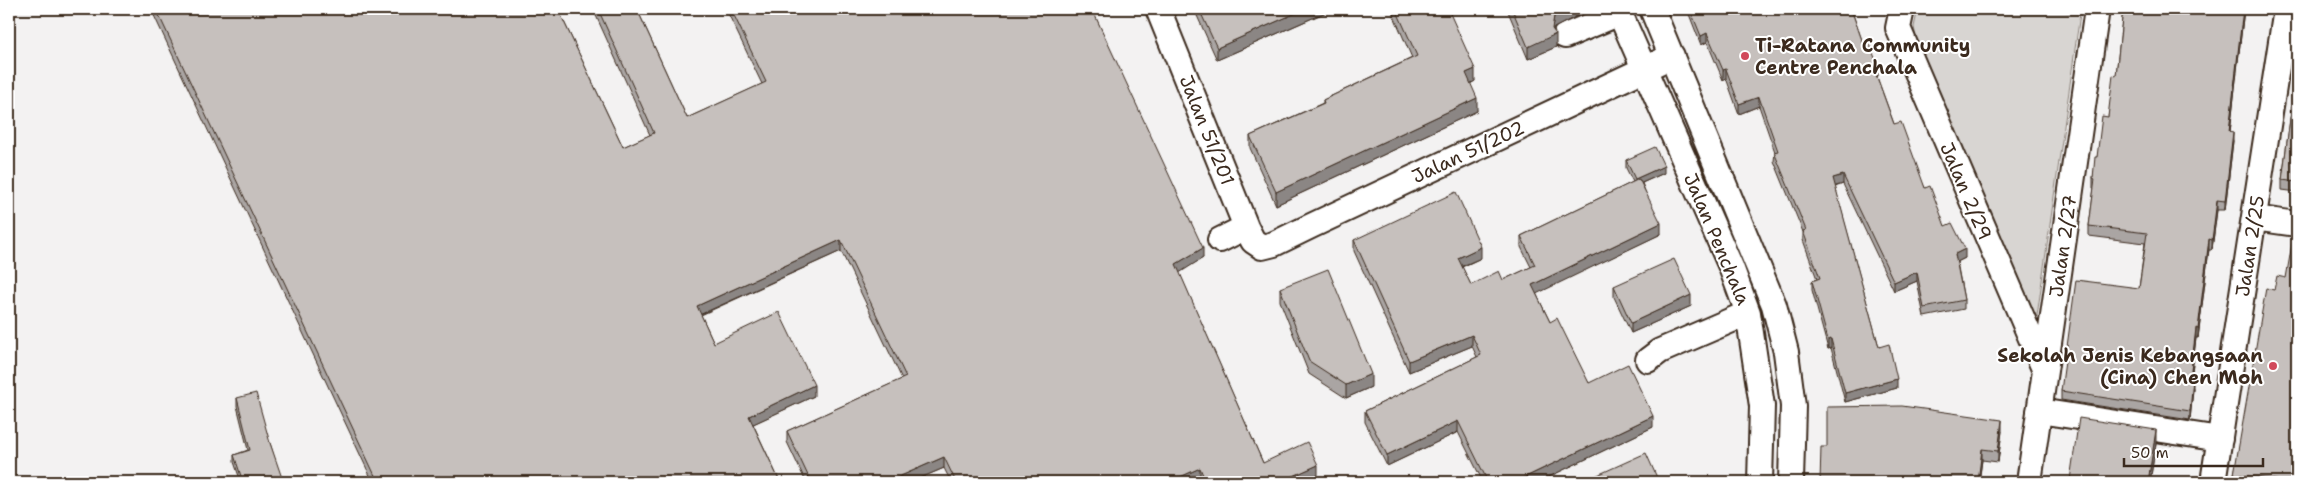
<svg xmlns="http://www.w3.org/2000/svg" width="2306" height="491" font-family="'Shantell Sans',sans-serif">
<rect width="100%" height="100%" fill="#f3f2f2"/>
<filter id="ink" filterUnits="userSpaceOnUse"><feTurbulence type="fractalNoise" baseFrequency=".02" numOctaves="2"/><feDisplacementMap in="SourceGraphic" scale="10" xChannelSelector="R" yChannelSelector="G"/><feConvolveMatrix kernelMatrix="1 2 1 2 8 2 1 2 1" color-interpolation-filters="sRGB"/></filter>
<g filter="url(#ink)">
<path fill="#d8d5d2" stroke="#8a8078" d="M1918 9H2049L2080 14 2036 323 1919 53 1914 27Z"/>
<g fill="none" stroke-linecap="round" stroke-linejoin="round">
<defs>
<path id="minor" d="M1158 9 1246 227 1253 241 1262 247 1274 244 1311 226 1672 56
M1618 9 1731 267 1748 313 1762 406 1760 482
M1652 9 1774 305 1786 352 1793 406 1791 482
M1902 9 1898 28 2045 371
M1565 36 1620 13
M2254 218 2297 224
M1220 240 1246 227
M1648 360 1660 351 1748 313
M2039 411 2220 439
M2029 482 2097 9
M2213 482 2286 9"/>
</defs>
<use href="#minor" stroke="#3b2a1e" stroke-width="28"/>
<use href="#minor" stroke="#fff" stroke-width="24"/>
</g>
<path fill="#aaa5a3" stroke="#3b2a1e" d="M151 9H558L623 147 650 135 593 9H637L687 118 762 84 726 9H1092L1203 258 1179 272 1263 463 1318 475 1302 482H1201L1200 479 1193 482H951L944 468 911 482H806L787 442V431L902 379 841 251 701 315 714 343 814 396 753 424 780 482H373Z
M1194 9H1333L1217 60Z
M1391 9H1448L1475 81 1470 84 1477 111 1276 205 1250 148V136L1323 103V100L1412 58Z
M1507 9H1575V17L1554 28 1556 47 1528 59Z
M1687 9H1851L1863 43 1878 76 1877 77 1894 124 1925 188 1945 226 1965 258 1957 262 1964 300V309L1924 317 1917 281 1894 291 1843 184 1835 187 1879 347 1897 388 1845 402 1831 348 1828 349 1812 290V281L1817 279 1803 240V232L1774 161 1775 152 1759 106 1739 114 1726 78 1723 80 1707 42 1701 45Z
M2123 9H2244L2230 132 2233 141 2225 210H2217L2212 249H2209L2198 338H2196L2191 379 2193 389 2190 420 2061 400V391L2139 288 2145 243 2089 236V226L2094 188H2093V178L2097 157 2108 117 2116 76Z
M2297 66V192L2282 190V180Z
M1626 160 1664 173 1642 183 1661 234 1536 293 1550 322 1589 383 1653 427 1538 482H1483L1458 432 1387 466 1365 422V411L1477 357 1472 346 1409 372 1354 251V240L1481 258 1462 267 1471 285 1503 280 1531 267 1521 247V236L1633 182 1626 168Z
M2286 278 2297 482H2234V474L2274 290Z
M1614 286 1691 306 1631 333 1614 297Z
M1280 288 1371 387 1346 398 1309 374 1280 301Z
M237 398 270 443 282 482H241L234 462V455L248 450 237 406Z
M2002 431 1998 462 1982 460 1979 482H1820Z
M2156 443 2150 482H2070V480Z"/>
<path fill="#8b8684" stroke="#3b2a1e" d="M1305 9H1333L1217 60V48Z
M1567 9H1575V17L1554 28 1553 36 1556 34V47L1528 59V47L1552 29 1554 16Z
M2243 9H2244L2229 141V131Z
M1707 33V42L1701 45V36Z
M1878 67V76L1874 78V69Z
M1475 69V81L1466 86V73Z
M1726 69V78L1723 80V70Z
M1759 97V106L1739 114V104Z
M1477 98V111L1276 205V192Z
M2233 132V141L2225 210V201Z
M1664 166V173L1635 186V179Z
M1843 175V184L1833 187V178Z
M2217 200V210L2212 249V240Z
M1661 223V234L1532 296V285Z
M2209 239V249L2198 338V329Z
M841 240V251L697 316V306Z
M1481 247V258L1458 268V258Z
M1203 248V258L1176 275V264Z
M1965 249V258L1955 263V254Z
M1917 272V281L1894 291V282Z
M1691 295V306L1631 333V323Z
M2196 328V338L2190 389V379Z
M1472 335V346L1409 372V361Z
M1831 339V348L1828 349V340Z
M1371 374V387L1346 398V385Z
M1897 379V388L1845 402V393Z
M2193 379V389L2190 420V411Z
M814 385V396L749 426V416Z
M1653 416V427L1538 482H1515Z
M2002 420V431L1998 462V451Z
M1458 421V432L1387 466V455Z
M2156 430V443L2150 482H2148Z
M1982 449V460L1979 482H1978Z
M944 457V468L911 482H887Z
M1318 465V475L1302 482H1280Z
M1200 468V479L1193 482H1169Z
M282 478V482H270Z"/>
<path fill="#c6c0bd" stroke="#3b2a1e" d="M156 9H558L623 147 654 133 598 9H637L687 118 766 82 731 9H1092L1203 248 1176 264 1263 463 1307 442 1318 465 1280 482H1206L1200 468 1169 482H956L944 457 887 482H811L787 431 906 377 841 240 697 306 714 343 779 312 814 385 749 416 780 482H378Z
M1199 9H1305L1217 48Z
M1396 9H1448L1475 69 1466 73 1477 98 1276 192 1250 136 1324 103 1323 100 1417 56Z
M1512 9H1567L1554 16 1552 29 1556 34 1528 47Z
M1690 9H1851L1863 43 1869 41 1878 67 1874 69 1894 124 1901 122 1925 188 1930 186 1945 226 1952 223 1965 249 1955 254 1964 300 1924 308 1917 272 1894 282 1843 175 1833 178 1879 347 1889 344 1897 379 1845 393 1831 339 1828 340 1812 281 1820 278 1803 231 1806 230 1774 152 1778 151 1759 97 1739 104 1726 69 1723 70 1707 33 1701 36Z
M2123 9H2243L2229 131 2233 132 2225 201 2217 200 2212 240 2209 239 2198 329 2196 328 2190 379H2193L2190 411 2061 391 2076 280 2139 288 2147 233 2089 226 2095 179 2093 178 2095 157H2097L2102 116 2108 117 2113 75 2116 76Z
M2297 66V182L2282 180Z
M1655 147 1664 166 1635 179 1626 160Z
M1639 179 1661 223 1532 285 1550 322 1557 318 1589 383 1628 364 1653 416 1515 482H1488L1458 421 1387 455 1365 411 1481 355 1472 335 1409 361 1354 240 1456 192 1481 247 1458 258 1471 285 1499 271 1503 280 1535 265 1521 236Z
M2292 244H2297V482H2288L2234 474 2266 288 2274 290 2277 276 2286 278Z
M1674 259 1691 295 1631 323 1614 286Z
M1328 269 1371 374 1346 385 1309 361 1280 288Z
M256 393 270 443 282 478 270 482H243L234 455 250 450 237 398Z
M1902 406 2002 420 1998 451 1982 449 1978 482H1820L1821 447H1827V407Z
M2079 418 2156 430 2148 482H2086L2070 480Z
M1646 453 1659 482H1582Z"/>
</g>
<g fill="#d1495b" stroke="#fff" stroke-width="2">
<circle cx="1745" cy="56" r="5"/>
<circle cx="2273" cy="366" r="5"/>
</g>
<g text-anchor="middle" dominant-baseline="central" stroke-width="4" stroke-linejoin="round" paint-order="stroke">
<g font-size="19" font-weight="bold" fill="#3b2a1e" stroke="#fff" text-anchor="start">
<text x="1755" y="45">Ti-Ratana Community<tspan x="1755" dy="22">Centre Penchala</tspan></text>
<text x="2263" y="355" text-anchor="end">Sekolah Jenis Kebangsaan<tspan x="2263" dy="22">(Cina) Chen Moh</tspan></text>
</g>
<g font-size="19" fill="#3b2a1e" stroke="#fff">
<text transform="translate(1207 130) rotate(68)">Jalan 51/201</text>
<text transform="translate(1468 152) rotate(-25)">Jalan 51/202</text>
<text transform="translate(1966 191) rotate(67)">Jalan 2/29</text>
<text transform="translate(1717 239) rotate(67)">Jalan Penchala</text>
<text transform="translate(2063 246) rotate(-82)">Jalan 2/27</text>
<text transform="translate(2250 246) rotate(-81)">Jalan 2/25</text>
</g>
</g>
<rect width="2306" height="491" fill="none" stroke="#fff" stroke-width="30"/>
<rect x="15" y="15" width="2276" height="461" fill="none" stroke="#3b2a1e" stroke-width="2" filter="url(#ink)"/>
<path d="M2124 458v8h139v-8" fill="none" stroke="#3b2a1e" stroke-width="2.5"/>
<text x="2131" y="458" font-size="15" fill="#3b2a1e" stroke="#ffffff" stroke-width="4" paint-order="stroke">50 m</text>
</svg>
